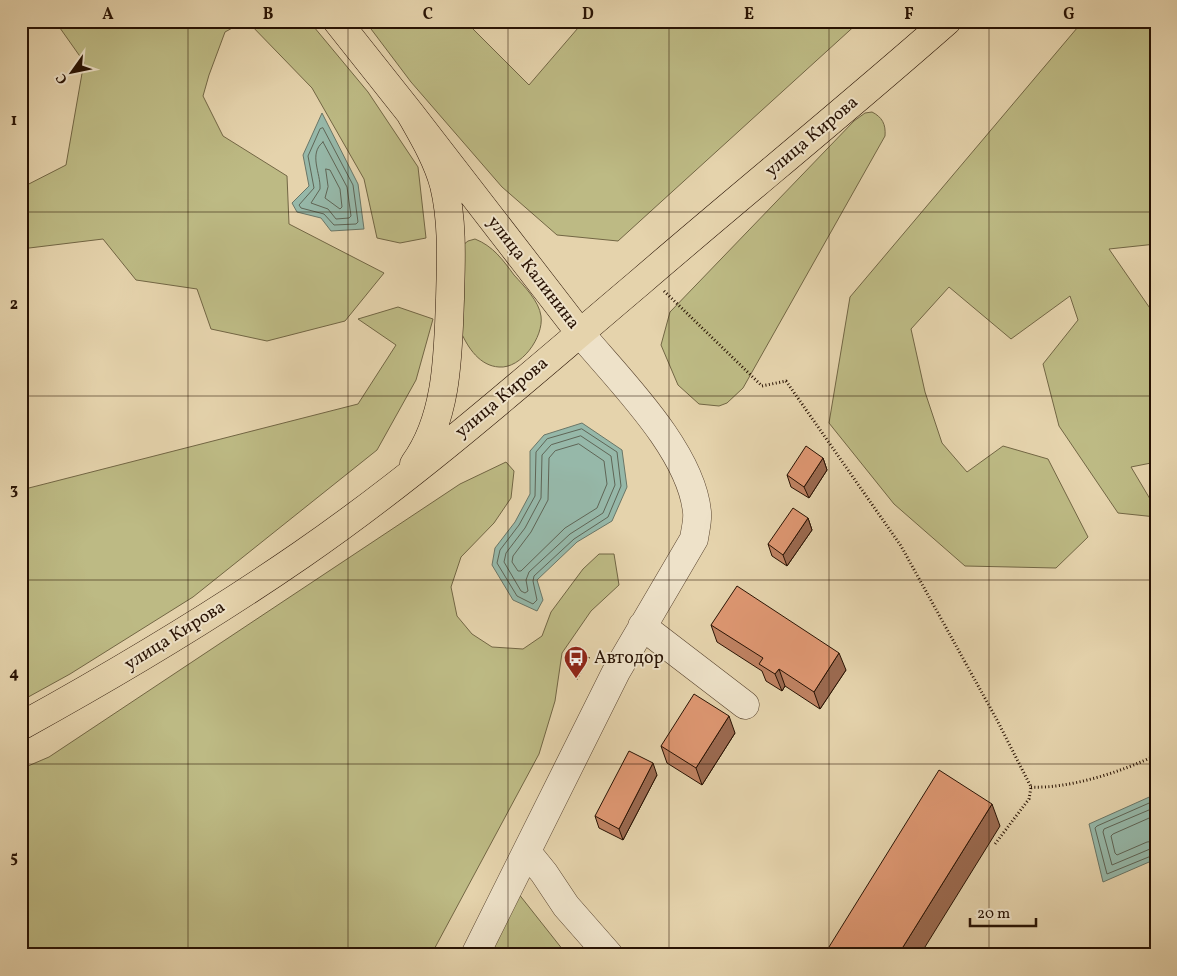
<svg xmlns="http://www.w3.org/2000/svg" width="1177" height="976" font-family="Vollkorn,serif">
<rect width="100%" height="100%" fill="#e5d3ac"/>
<filter id="stains"><feTurbulence type="fractalNoise" baseFrequency=".004" numOctaves="4"/><feColorMatrix values="0 0 0 0 .2 0 0 0 0 .09 0 0 0 0 .02 0 0 0 .5 -.17"/></filter>
<radialGradient id="worn" r=".72"><stop offset=".6" stop-color="#630" stop-opacity="0"/><stop offset="1" stop-color="#630" stop-opacity=".3"/></radialGradient>
<path fill="#bdba84" stroke="#726644" d="M55 21H245L225 32 209 75 203 96 223 136 287 176 289 224 384 273 345 321 267 341 211 329 197 289 136 280 103 239 21 249V188L66 165 84 62Z
M247 21H309L368 92 418 167 426 238 400 243 377 238 364 179 312 88Z
M365 21H465L529 85 584 21H860L618 241 557 235 502 187 411 82Z
M1083 21H1156V244L1109 249 1156 317V462L1131 467 1156 509V517L1118 513 1059 426 1043 364 1078 320 1070 296 1011 339 949 287 911 329 925 392 942 443 967 472 1003 446 1048 459 1088 537 1056 568 965 566 894 504 829 423 850 297Z
M872 112C882 117 886 124 885 136L743 388 727 403 719 406 699 404 678 385 661 345 670 312 854 121 865 113Z
M475 239C493 246 503 260 514 275 524 286 539 301 541 316 544 337 521 369 499 367 480 366 468 348 461 332L463 245 468 241Z
M398 307 433 319 416 380 377 450 193 597 70 674 21 701V490L358 404 396 345 358 319Z
M506 462 514 471 511 498 494 523 461 557 451 587 457 616 472 634 492 647 523 649 542 636 551 612 583 569 599 554H614L619 585 591 611 562 653 555 701 539 754 431 955H21V769L49 757 460 484Z
M514 888 567 955H475Z"/>
<path fill="#96b8a9" stroke="#6a7667" d="M322 113 358 184 364 229 331 231 321 218 297 212 292 203 309 186 303 155Z
M582 423 622 450 627 487 612 521 577 542 537 580 543 600 537 611 513 600 492 565 495 548 515 522 530 494V451L544 435Z
M1156 794V859L1103 882 1089 824Z"/>
<g fill="none" stroke-linecap="round" stroke-linejoin="round">
<path stroke="#5f6556" stroke-width="1" d="M323 128 353 185 358 222 356 224 334 225 324 214 301 208 299 205 314 188 308 156 320 129Z
M323 142 347 187 351 216 349 218 336 219 328 209 311 203 320 189C321 173 308 154 323 142Z
M326 169 330 170 340 189 342 207 340 209 325 198 328 187Z
M582 429 617 452 621 486 608 517 574 539 534 576 533 581 537 600 533 604 517 596 497 563 500 550 519 525 535 496 536 452 547 439Z
M581 436 611 456 615 485 603 513 570 534 529 572 526 580 528 591 525 593 521 591 504 562 506 553 525 528 541 498 542 455 551 445Z
M579 444 604 461 607 484 597 508 565 528 521 571H518L512 562 513 556 531 532 548 500 549 458 555 451Z
M1156 800 1097 826 1095 828 1107 874 1156 854
M1156 807 1104 829 1103 832 1112 865 1150 849 1156 848
M1156 815 1113 834 1111 836 1115 853 1117 855 1147 842 1156 841"/>
<defs>
<path id="minor" d="M642 626 745 705
M527 852 544 873 566 906 609 955
M475 955 616 672 694 539C695 531 698 521 697 512 691 450 619 380 580 333"/>
<path id="major" d="M337 21 410 113 580 333
M410 113C423 136 437 159 444 185 453 222 451 261 450 299 448 353 448 418 414 464
M21 726C117 673 211 617 301 555 420 473 529 376 639 283 741 195 846 110 947 21"/>
</defs>
<use href="#minor" stroke="#57422d" stroke-width="29"/>
<use href="#major" stroke="#281203" stroke-width="29"/>
<path stroke="#281203" stroke-width="3" stroke-dasharray="1 2.5" stroke-linecap="butt" d="M664 291 762 386 786 381 901 546 997 720 1031 787 1029 799 995 844
M576 679 590 655
M1031 787C1068 789 1122 772 1156 755"/>
<use href="#minor" stroke="#eee2c9" stroke-width="28"/>
<use href="#major" stroke="#e5d3ac" stroke-width="28"/>
</g>
<path fill="#bf8262" stroke="#281203" d="M823 458 827 470 809 498 791 487 787 475Z
M808 518 812 530 787 566 772 556 768 544Z
M711 625 846 670 820 709 785 686 782 691 766 681 762 671 717 642Z
M735 733 702 785 667 763 661 746Z
M657 775 623 840 599 828 595 816Z"/>
<path fill="#9b6a50" stroke="#281203" d="M823 458 827 470 809 498 804 487Z
M808 518 812 530 787 566 783 555Z
M839 653 846 670 820 709 814 692Z
M779 669 785 686 782 691 775 674Z
M729 716 735 733 702 785 696 768Z
M653 763 657 775 623 840 619 829Z
M992 804 1000 826 920 955H898Z"/>
<path fill="#de9772" stroke="#281203" d="M806 446 823 458 804 487 787 475Z
M793 508 808 518 783 555 768 544Z
M737 586 839 653 814 692 779 669 775 674 759 664 763 658 711 625Z
M694 694 729 716 696 768 661 746Z
M629 751 653 763 619 829 595 816Z
M939 770 992 804 898 955H824Z"/>
<path fill="none" stroke="#281203" stroke-width="1" stroke-opacity="0.55" d="M188 21V955M348 21V955M508 21V955M669 21V955M829 21V955M989 21V955M21 212H1156M21 396H1156M21 580H1156M21 764H1156"/>
<defs>
<symbol id="bus-pin" viewBox="-11 -11 22 30"><path d="M0 17L-7.5 6A9.5 9.5 0 1 1 7.5 6Z" fill="#8f2418" stroke="#eee2c9"/><path d="M-5-6H5V4H4V6H2V4H-2V6H-4V4H-5ZM-3.5-4V0h7V-4ZM-3.5 1.2v1.5H-2V1.2ZM2 1.2v1.5H3.5V1.2Z" fill="#fff"/></symbol>
</defs>
<g fill-rule="evenodd">
<use href="#bus-pin" x="562" y="644" width="28" height="38"/>
</g>
<g text-anchor="middle" dominant-baseline="central" stroke-width="4" stroke-linejoin="round" paint-order="stroke">
<g font-size="18" fill="#281203" stroke="#eee2c9">
<text transform="translate(812 137) rotate(-40)">улица Кирова</text>
<text transform="translate(533 273) rotate(52)">улица Калинина</text>
<text transform="translate(502 398) rotate(-40)">улица Кирова</text>
<text transform="translate(175 636) rotate(-32)">улица Кирова</text>
</g>
<g font-size="18" fill="#281203" stroke="#eee2c9" text-anchor="start">
<text x="594" y="658">Автодор</text>
</g>
</g>
<rect width="1177" height="976" fill="none" stroke="#e5d3ac" stroke-width="55"/>
<g transform="translate(72 72) rotate(237)" stroke="#eee2c9" stroke-width="4" paint-order="stroke">
<path d="M0-4L9 19L0 12L-9 19Z" fill="#281203"/>
<text y="-8" font-size="14" font-weight="bold" text-anchor="middle" fill="#281203">С</text>
</g>
<path d="M970 918v8h66v-8" fill="none" stroke="#281203" stroke-width="2.5"/>
<text x="977" y="918" font-size="15" fill="#281203" stroke="#eee2c9" stroke-width="4" paint-order="stroke">20 m</text>
<rect x="28" y="28" width="1122" height="920" fill="none" stroke="#281203" stroke-width="2"/>
<g font-size="16" text-anchor="middle" font-weight="bold" fill="#281203">
<text x="108" y="19">A</text>
<text x="268" y="19">B</text>
<text x="428" y="19">C</text>
<text x="588" y="19">D</text>
<text x="749" y="19">E</text>
<text x="909" y="19">F</text>
<text x="1069" y="19">G</text>
<text x="14" y="125">1</text>
<text x="14" y="309">2</text>
<text x="14" y="494">3</text>
<text x="14" y="678">4</text>
<text x="14" y="862">5</text>
</g>
<rect width="100%" height="100%" filter="url(#stains)"/>
<rect width="100%" height="100%" fill="url(#worn)"/>
</svg>
